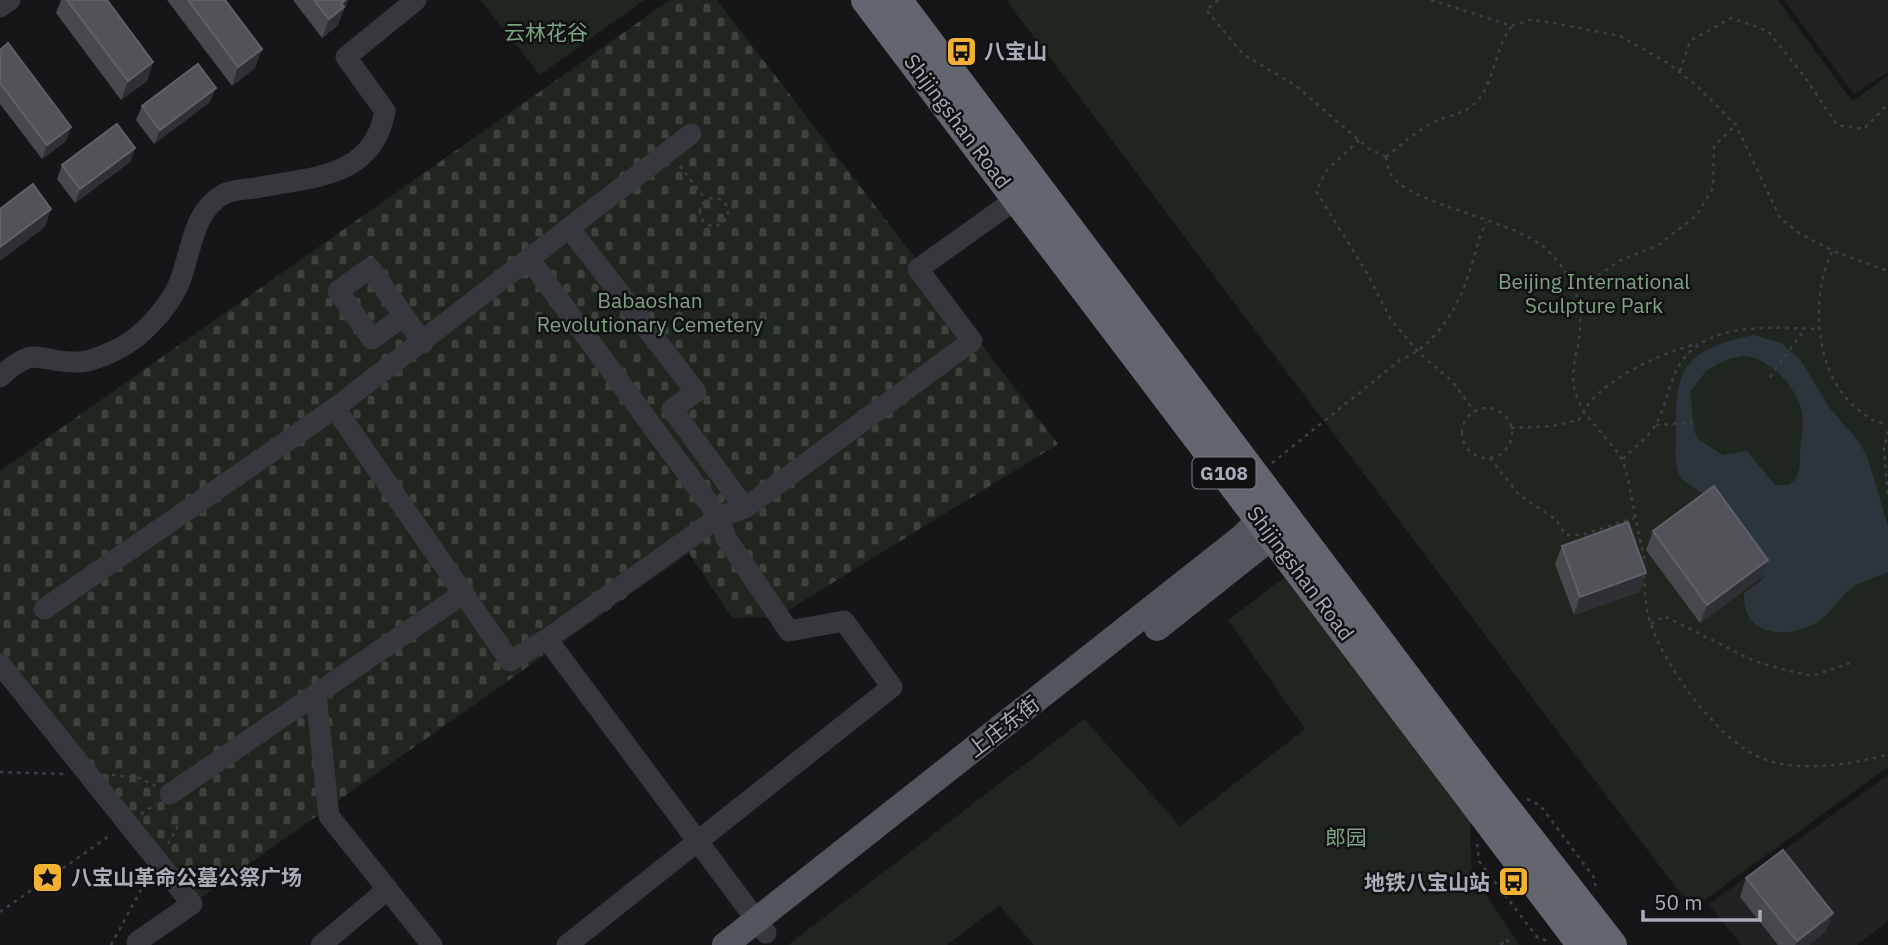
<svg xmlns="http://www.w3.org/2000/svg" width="1888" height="945" font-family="'IBM Plex Sans','Noto Sans SC',sans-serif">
<defs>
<pattern id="cemetery-stones" width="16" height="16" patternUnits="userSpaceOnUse" patternTransform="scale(1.75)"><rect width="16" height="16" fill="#1e261f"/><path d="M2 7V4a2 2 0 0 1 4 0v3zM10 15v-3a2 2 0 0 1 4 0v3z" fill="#3c433d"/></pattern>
</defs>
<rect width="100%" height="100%" fill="#161618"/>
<path fill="#222225" d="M1784 0H1888V72L1854 94Z
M1888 775V921L1857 945H1741L1709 904Z"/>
<path fill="url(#cemetery-stones)" d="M670 0H717L1058 444 777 617 732 618 689 553 192 904 0 664V471Z"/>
<path fill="#1e261f" d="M480 0H644L540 75Z
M1006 0H1778L1852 101 1888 76V767L1692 909Z
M1289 574 1470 820 1472 875 1520 945H1034L999 905 947 945H788L1084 719 1180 826 1305 729 1228 620Z"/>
<path fill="#2c353c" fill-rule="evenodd" d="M1753 335 1781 343 1800 359 1829 407 1859 442 1867 456 1888 526V572C1875 578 1860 581 1849 590 1839 598 1832 610 1823 618 1794 641 1741 639 1744 593L1763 579 1764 570C1745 546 1728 518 1707 497 1699 489 1687 486 1681 477 1673 466 1676 448 1676 435 1675 366 1684 351 1753 335ZM1743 356C1768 356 1798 388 1802 413 1804 425 1801 439 1800 452 1800 465 1801 478 1788 485H1775L1747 451 1723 455 1699 440 1694 431 1690 392 1706 371 1728 359Z"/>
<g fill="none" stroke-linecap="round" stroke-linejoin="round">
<path stroke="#3d3f44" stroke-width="2.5" stroke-dasharray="3.5 5" stroke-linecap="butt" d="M1218 0 1206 10 1243 54 1296 86 1368 148 1386 157
M1431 0 1512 26 1530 20 1549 22 1620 36 1666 62 1696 85 1736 125 1780 218 1799 233 1833 251 1888 271
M1680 71 1690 41 1731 18 1768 31 1804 76 1837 125 1864 129 1888 104
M1359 140 1326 171 1316 191 1367 273 1391 320 1419 353 1452 381 1474 411
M1386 157C1387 162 1388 169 1390 173 1407 205 1514 219 1546 249 1577 278 1586 310 1577 350 1573 366 1571 382 1577 397 1586 421 1608 437 1621 458 1629 470 1637 535 1644 556V569
M1386 157C1401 145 1414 133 1430 124 1447 115 1465 115 1478 100 1493 84 1495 47 1512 26
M680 166 706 200
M700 212a14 14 0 1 1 28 0a14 14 0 1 1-28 0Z
M1832 252C1809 299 1815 378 1860 411 1870 419 1874 423 1888 423
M1577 290 1619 261 1657 246 1696 216 1713 188 1714 146 1735 126
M1770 377 1805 329
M1462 433a25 25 0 1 1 50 0a25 25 0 1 1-50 0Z
M1656 425 1698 422
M1511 428 1553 426 1579 420C1594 382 1660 353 1697 344
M1888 431 1884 450 1888 495
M1490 458 1519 495 1555 519 1566 535H1582L1634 518
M1623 459C1633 448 1649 437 1656 424 1667 405 1668 383 1680 364 1707 320 1775 328 1819 329
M1272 463 1400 360C1432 348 1456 312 1467 279 1474 260 1477 241 1486 222
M1644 575C1645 589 1645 605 1649 618 1662 664 1717 739 1761 758 1795 773 1854 765 1888 754
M1651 624 1664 616 1754 661 1789 671 1812 676 1850 663
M0 772 63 774
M112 775 140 778 155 786
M1527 799 1540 805 1595 879V886
M141 814 156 804
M168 844 177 828 174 812
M1477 844 1479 861 1537 937 1550 942
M0 912 112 834
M111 945 148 877
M1501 945 1506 939 1511 945"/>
<path stroke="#37383d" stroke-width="21" d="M0 7 10 0
M530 260 719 517 745 508 672 409 696 392 570 229
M404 316 372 339 338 291 370 268 423 343
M0 377C36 343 38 363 78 362 89 362 108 354 118 349 141 338 166 310 177 288 192 257 190 212 224 194 232 190 246 189 255 188 311 177 373 179 385 111L346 57 416 0
M335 408 510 661 547 639 766 933
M745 508 972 341 918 269 1016 199
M44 609 335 408 691 134
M547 639 719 517 726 538 789 631 844 621 892 687 567 945
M0 664 192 904 137 942 139 945
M316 694 329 816 432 945
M170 794 464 593
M321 945 388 889"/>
<path stroke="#53555c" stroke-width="26" d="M1157 628 1289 523
M725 945 1241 538 1273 507"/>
<path stroke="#63666e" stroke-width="30" d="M866 0 1582 945
M897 0 1482 778 1612 945"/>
</g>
<path fill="#47494d" d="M61 0H107L153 62 147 81 121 100 56 13Z
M167 0H225L255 68 232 86Z
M293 0H348L337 26 322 38Z
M0 50 71 127 66 141 42 159 0 104Z
M210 102 154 144 136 120 142 106Z
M135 148 130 162 75 203 57 179 62 165Z
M1653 531 1768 560 1761 578 1700 623 1646 550Z
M1562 546 1646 573 1639 592 1574 615 1555 564Z
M1746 878 1826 931 1809 945H1778L1740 897Z"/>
<path fill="#2f3033" d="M345 0H348L337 26 322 38 329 19 341 4Z
M262 49 255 68 232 86 238 67Z
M153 62 147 81 121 100 128 81Z
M216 88 210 102 154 144 160 130Z
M71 127 66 141 42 159 47 145Z
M135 148 130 162 75 203 80 189Z
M51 209 45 227 0 261V247Z
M1768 560 1761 578 1700 623 1707 605Z
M1646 573 1639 592 1574 615 1580 597Z
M1833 913 1826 931 1809 945H1795L1797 941Z"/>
<path fill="#525359" stroke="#5f6168" stroke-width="2" d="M67 0H107L153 62 128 81Z
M188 0H225L262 49 238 67Z
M314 0H345L341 4 344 7 329 19Z
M8 43 71 127 47 145 0 83V50Z
M198 64 216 88 160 130 142 106Z
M117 124 135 148 80 189 62 165Z
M33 184 51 209 0 247V209Z
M1714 486 1768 560 1707 605 1653 531Z
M1628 522 1646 573 1580 597 1562 546Z
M1783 850 1833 913 1797 941 1746 878Z"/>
<defs>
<symbol id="bus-square" viewBox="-11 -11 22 22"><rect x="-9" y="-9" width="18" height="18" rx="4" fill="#f2b134" stroke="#111113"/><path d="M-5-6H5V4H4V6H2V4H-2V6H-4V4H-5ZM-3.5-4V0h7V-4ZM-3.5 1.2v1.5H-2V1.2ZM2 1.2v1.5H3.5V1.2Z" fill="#111"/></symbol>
<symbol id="sight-square" viewBox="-11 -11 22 22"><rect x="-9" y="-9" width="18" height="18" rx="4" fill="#f2b134" stroke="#111113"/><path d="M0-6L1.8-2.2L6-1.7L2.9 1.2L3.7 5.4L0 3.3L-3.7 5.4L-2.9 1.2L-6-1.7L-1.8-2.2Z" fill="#111"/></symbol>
</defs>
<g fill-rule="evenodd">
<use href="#bus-square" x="944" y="34" width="35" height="35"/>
<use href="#sight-square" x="30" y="860" width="35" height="35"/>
<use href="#bus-square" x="1496" y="864" width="35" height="35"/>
</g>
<g text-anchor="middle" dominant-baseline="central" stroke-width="5" stroke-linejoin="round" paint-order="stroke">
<rect fill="#111113" stroke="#7b7e86" stroke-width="2" x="1192.5" y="457.5" width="63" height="31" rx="5"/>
<g font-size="19" font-weight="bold" fill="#a8adb8">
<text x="1224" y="473">G108</text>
</g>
<g font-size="21" fill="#7fa381" stroke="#111113">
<text x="546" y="32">云林花谷</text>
<text x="1594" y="281">Beijing International<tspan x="1594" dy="24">Sculpture Park</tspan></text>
<text x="650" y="300">Babaoshan<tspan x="650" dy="24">Revolutionary Cemetery</tspan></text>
<text x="1346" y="837">郎园</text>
</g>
<g font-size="21" font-weight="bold" fill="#a8adb8" stroke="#111113" text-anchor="start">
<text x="984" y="51">八宝山</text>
<text x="71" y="877">八宝山革命公墓公祭广场</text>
<text x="1490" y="882" text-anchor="end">地铁八宝山站</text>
</g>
<g font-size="21" fill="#a8adb8" stroke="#111113">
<text transform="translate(958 121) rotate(53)">Shijingshan Road</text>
<text transform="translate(1301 573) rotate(53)">Shijingshan Road</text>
<text transform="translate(1003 726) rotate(-38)">上庄东街</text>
</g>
</g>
<path d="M1643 910v10h117v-10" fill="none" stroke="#a8adb8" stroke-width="3.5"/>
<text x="1654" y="910" font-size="21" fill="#a8adb8" stroke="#111113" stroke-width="5" paint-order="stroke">50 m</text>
</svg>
